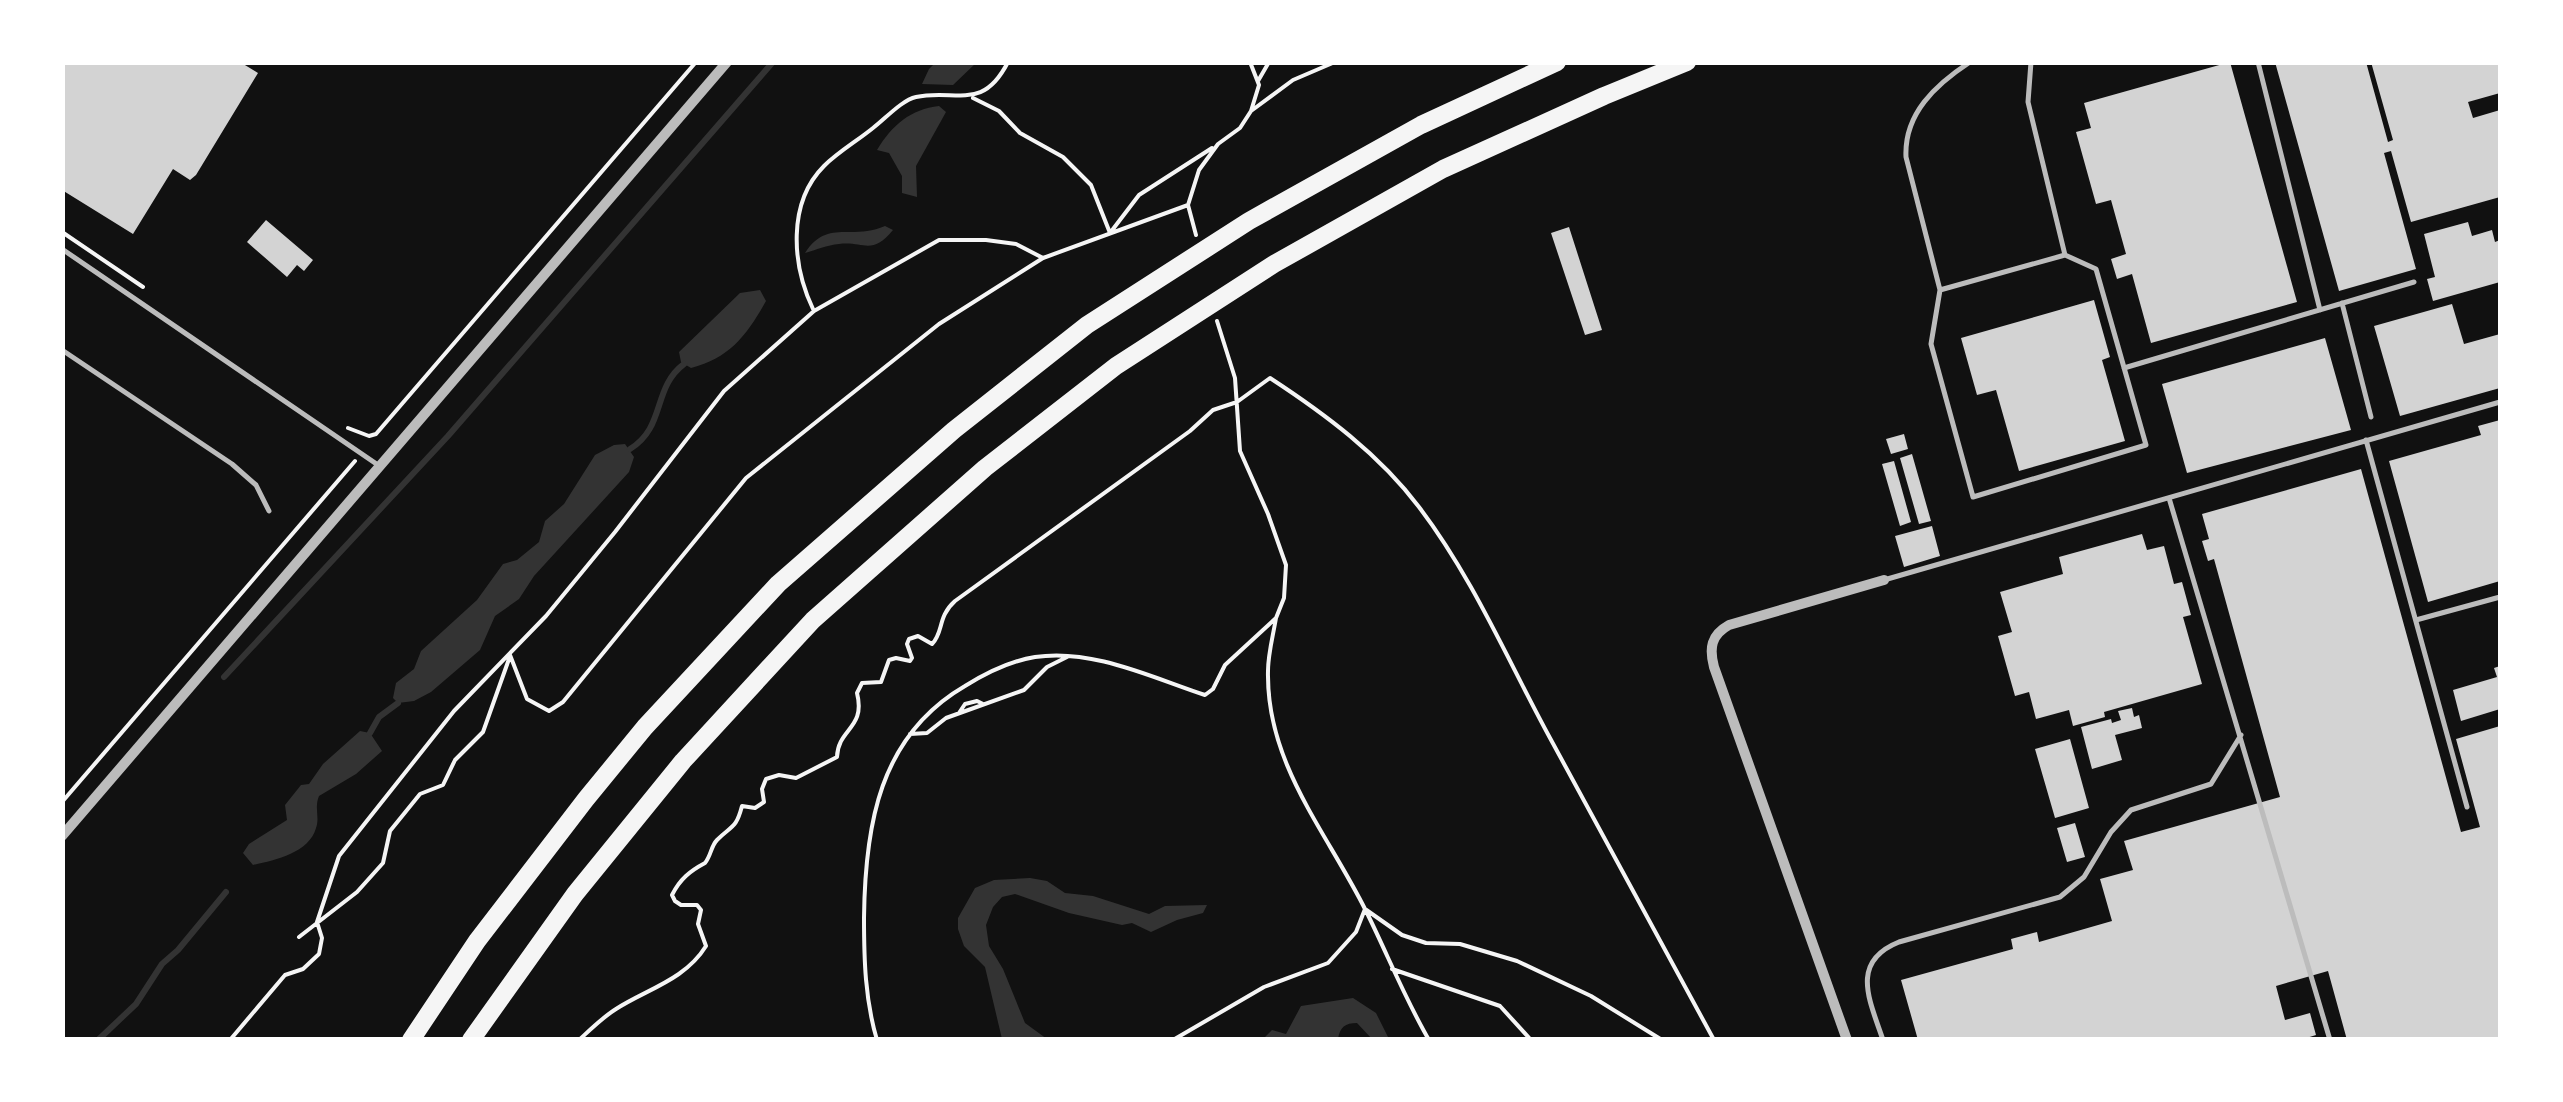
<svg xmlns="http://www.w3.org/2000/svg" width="2563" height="1102" font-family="Poppins,sans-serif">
<rect width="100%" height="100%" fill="#111"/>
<path fill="#333" d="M936 62H976V63L953 85 922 84 929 69Z
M939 106 946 112 916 166 917 197 902 193V176L889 153 877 150C892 125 911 109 939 106Z
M885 226 893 230C872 256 864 241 839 244 827 245 816 250 805 253 827 218 852 241 885 226Z
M760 290 766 301C747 335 730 358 691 368L681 362 679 352 740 293Z
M625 444 634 457 629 472 534 576 519 599 495 616 480 650 431 692 414 701 398 703 393 698 396 683 414 669 421 651 477 600 503 564 517 560 539 542 545 521 564 504 595 455 614 445Z
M360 731 370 733 382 751 356 774 319 796C314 808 320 817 316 828 309 853 275 860 253 865L243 853 249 844 287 820 285 805 301 785 309 784 323 764Z
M1030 878 1047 881 1065 893 1093 896 1149 914 1165 906 1207 905 1203 913 1177 920 1151 932 1132 923 1122 925 1069 913 1015 894 1002 897 993 907 986 925 989 946 1003 969 1025 1023 1047 1039H1002L985 967 964 946 958 929V918L975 888 994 880Z
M1353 998 1376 1013 1389 1039H1372L1357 1023C1345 1023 1340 1027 1338 1039H1263L1272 1030 1286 1034 1301 1006Z"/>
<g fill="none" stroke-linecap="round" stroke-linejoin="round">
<path stroke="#333" stroke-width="6" d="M630 449C666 427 652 388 684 364
M224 677 448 436 773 62
M370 733 379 717 398 703
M98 1040 136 1004 162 964 178 950 226 892"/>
</g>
<path fill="#d3d3d3" d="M62 62H240L258 73 196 175 190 180 173 169 133 234 62 190Z
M2230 62 2297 302 2151 343 2132 274 2117 279 2111 259 2126 254 2111 200 2096 204 2076 132 2091 128 2084 103Z
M2275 62H2366L2388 142 2393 140 2371 62H2500V93L2468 102 2473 118 2500 110V197L2411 222 2391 151 2384 153 2416 269 2339 291Z
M266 220 313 260 304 271 297 265 287 277 247 242Z
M2468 222 2472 236 2492 230 2495 242 2500 240V282L2433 301 2427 279 2435 277 2424 234Z
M1569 227 1602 330 1585 335 1551 233Z
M2094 300 2110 357 2102 360 2125 441 2019 471 1996 390 1977 395 1961 338Z
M2452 304 2464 344 2500 334V388L2400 416 2374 326Z
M2325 338 2351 430 2187 473 2162 384Z
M2500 420V581L2428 602 2389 461 2481 435 2478 426Z
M1904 434 1908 449 1891 454 1886 439Z
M1912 454 1931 521 1919 524 1900 458Z
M1894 461 1911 522 1900 526 1882 464Z
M2361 469 2461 832 2480 827 2456 739 2500 726V1040H2347L2328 971 2276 986 2285 1020 2310 1013 2316 1035 2300 1040H1918L1901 980 2013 949 2011 939 2037 932 2039 942 2112 921 2100 879 2133 870 2124 841 2280 797 2214 559 2208 561 2202 541 2209 539 2202 514Z
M1932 526 1940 556 1904 567 1895 536Z
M2142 534 2147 550 2164 546 2174 584 2182 582 2191 615 2183 617 2202 684 2104 712 2105 717 2073 726 2069 710 2036 719 2029 692 2015 696 1998 636 2012 632 2000 592 2063 574 2059 557Z
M2500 666V709L2461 721 2453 690 2497 677 2494 668Z
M2132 708 2134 717 2139 715 2142 728 2115 735 2122 760 2092 769 2081 727 2111 719 2112 723 2121 720 2118 711Z
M2070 739 2089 808 2055 818 2035 749Z
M2075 823 2085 857 2067 862 2057 828Z"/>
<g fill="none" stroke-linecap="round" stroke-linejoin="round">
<path stroke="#f5f5f5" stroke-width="4" d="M1258 81 1269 62
M973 98 999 111 1020 133 1063 157 1091 185 1110 233
M1251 111 1293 80 1335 62
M62 232 143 287
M1110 233 1139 195 1212 148
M1196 235 1188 205 1199 170 1218 144 1240 128 1251 111 1259 85 1250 62
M813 309C792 265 787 203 824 166 838 152 857 141 873 128 885 119 902 100 916 97 955 88 982 113 1008 62
M348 428 369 436 376 434 696 62
M1276 618C1273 636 1268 654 1268 671 1266 763 1326 831 1365 909 1387 953 1404 997 1429 1040
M510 655 527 699 549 711 563 702 746 478 939 324 1043 258
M959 713 965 704 977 701 983 704
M910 734 927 733 946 718 1024 690 1047 667 1067 657
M62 802 355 461
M299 937 357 892 383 863 390 831 420 794 443 785 455 760 483 732 509 659
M1392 969 1500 1006 1531 1040
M230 1040 285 975 303 969 319 954 322 938 317 922 339 856 454 711 546 616 615 532 724 391 814 311 939 240H986L1016 244 1043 258 1188 205
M579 1040C591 1029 603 1017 616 1009 647 989 685 980 706 946L698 924 701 910 697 905H681L675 901 672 895C680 879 690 871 705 863 711 856 711 846 717 840 732 825 736 829 742 806L755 808 764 802 762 789 766 779 779 775 796 778 837 757C838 728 866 729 857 693L862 683 881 682 889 660 896 658 910 661 912 658 907 644 909 639 918 636 932 644C944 632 937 617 955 601L1190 431 1213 410 1237 402 1270 378C1325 414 1379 454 1419 507 1473 578 1508 661 1550 738 1605 839 1659 939 1714 1040
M877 1040C865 1000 864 959 864 918 865 826 879 736 965 686 986 673 1010 661 1035 657 1092 648 1153 678 1205 695L1213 689 1225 665 1276 618 1284 598 1286 565 1268 514 1240 451 1235 378 1217 321
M1173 1040 1264 987 1328 963 1356 932 1365 909 1402 935 1426 943 1460 944 1517 961 1591 996 1662 1040"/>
<path stroke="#bcbcbc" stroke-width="5" d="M1970 62C1935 85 1904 114 1906 157L1940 290 2065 255 2028 102 2031 62
M2258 62 2320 310
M62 249 378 465
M1940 290 1931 344 1973 497 2146 445 2096 269 2065 255
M2342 303 2371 417
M62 350 232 464 256 485 269 511
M2124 368 2414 282
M2366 440 2467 807
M2169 498 2330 1040
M1884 580 2500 402
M2416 620 2500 597
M1883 1040C1870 1001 1849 962 1899 942L2060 897 2084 877 2111 832 2131 810 2211 784 2241 735"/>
<path stroke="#bcbcbc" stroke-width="10" d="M62 836 727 62
M1847 1040 1714 667C1709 648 1711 635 1729 625L1884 580"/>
<path stroke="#f5f5f5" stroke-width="18" d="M411 1040 477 941 586 799 645 727 778 584 954 430 1087 325 1249 221 1421 125 1557 62
M471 1040 575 894 683 761 813 620 985 468 1116 366 1274 264 1443 169 1604 96 1687 62"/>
</g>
<rect width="2563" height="1102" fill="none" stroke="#ffffff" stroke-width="130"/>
</svg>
